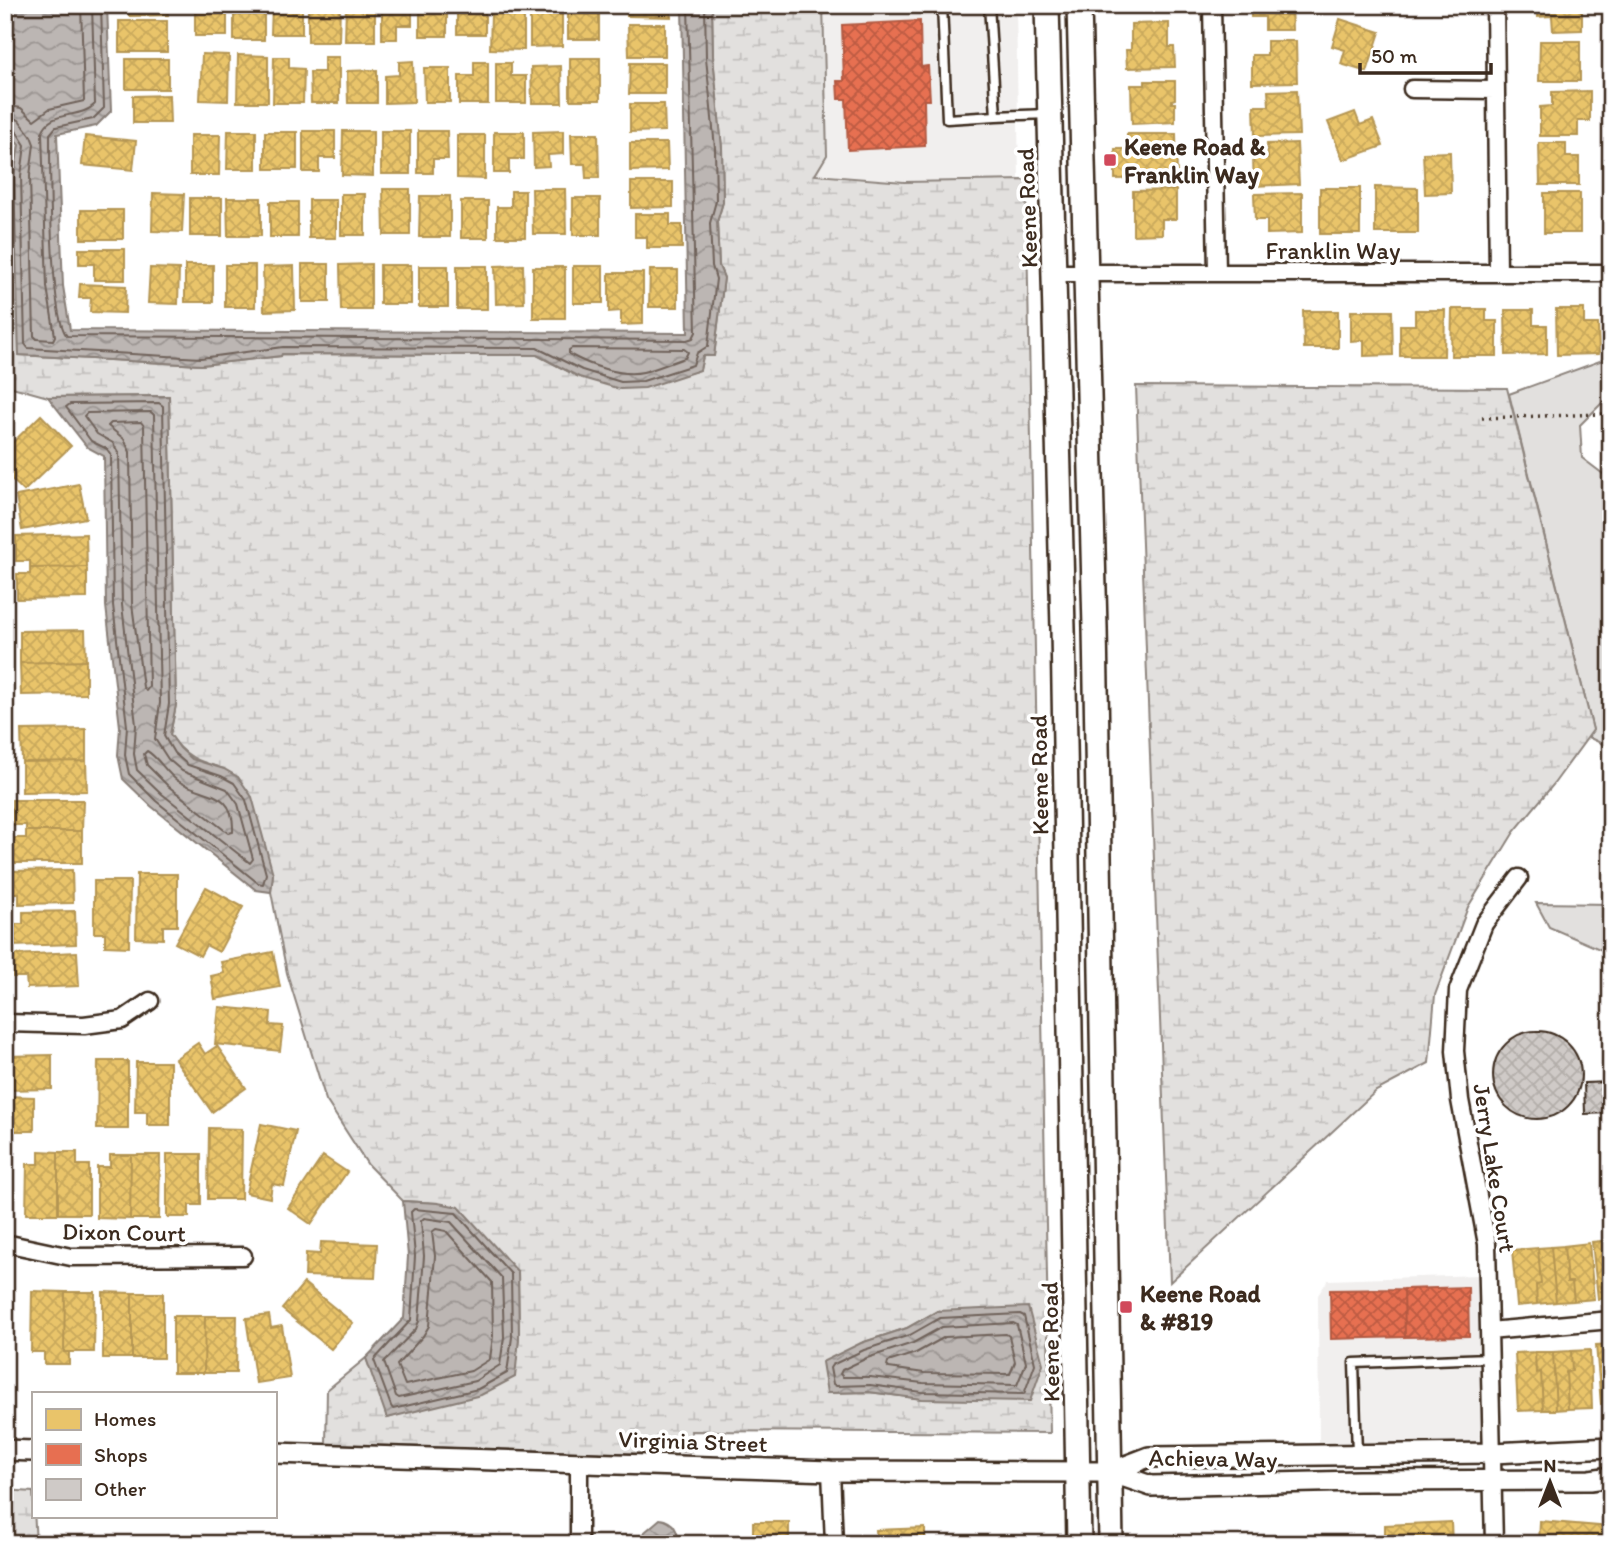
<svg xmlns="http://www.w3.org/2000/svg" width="1616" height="1549" font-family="Itim,sans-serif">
<defs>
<pattern id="wetland-marsh" width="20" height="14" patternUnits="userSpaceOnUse" patternTransform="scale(1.75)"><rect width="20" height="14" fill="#e2e0de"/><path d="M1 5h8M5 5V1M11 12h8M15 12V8" fill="none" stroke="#c3c0be"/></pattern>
<pattern id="water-waves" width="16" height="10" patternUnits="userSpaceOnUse" patternTransform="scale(1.75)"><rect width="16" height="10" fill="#bcb6b3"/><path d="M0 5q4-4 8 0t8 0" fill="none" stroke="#9a9491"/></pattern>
<pattern id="homes-cross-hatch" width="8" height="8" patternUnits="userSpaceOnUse" patternTransform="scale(1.75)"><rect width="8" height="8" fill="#e9c46a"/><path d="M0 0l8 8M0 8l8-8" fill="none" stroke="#c9a95b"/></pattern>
<pattern id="shops-cross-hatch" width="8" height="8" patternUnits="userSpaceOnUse" patternTransform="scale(1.75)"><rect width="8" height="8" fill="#e76f51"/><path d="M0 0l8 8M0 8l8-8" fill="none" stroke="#bc5b43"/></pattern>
<pattern id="building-cross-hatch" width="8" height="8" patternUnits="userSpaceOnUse" patternTransform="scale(1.75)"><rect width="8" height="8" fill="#cfcac7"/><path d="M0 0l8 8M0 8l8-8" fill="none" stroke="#b3aeaa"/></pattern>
</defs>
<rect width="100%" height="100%" fill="#fff"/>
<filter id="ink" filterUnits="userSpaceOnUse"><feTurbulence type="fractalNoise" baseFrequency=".0143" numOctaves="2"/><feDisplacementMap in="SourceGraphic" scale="14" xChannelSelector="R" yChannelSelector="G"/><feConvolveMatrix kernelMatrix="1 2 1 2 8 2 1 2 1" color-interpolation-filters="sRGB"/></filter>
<g filter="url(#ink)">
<path fill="#f1efee" d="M823 5H1016L1019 181 904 182 814 175 827 155Z
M1479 1275 1483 1442 1319 1445 1318 1295 1328 1280Z"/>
<path fill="#e2e0de" stroke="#8e857e" stroke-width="2" d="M1611 357V400L1604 401 1580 425 1582 458 1611 480V748L1588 737 1593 730 1509 394Z
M1536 903 1611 904V954L1549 927Z"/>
<path fill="url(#wetland-marsh)" stroke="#8e857e" stroke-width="2" fill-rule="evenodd" d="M712 5H823L827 155 815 175 904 182 1026 180 1050 1433 691 1431 692 1451 641 1454 326 1444 327 1390 366 1358 388 1418 514 1377 519 1338 518 1272 438 1203 403 1201 368 1165 326 1100 287 973 271 892 273 874 224 769C198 761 186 758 170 735L176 705 169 396 48 397 5 385V127L19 145 14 175 19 355 201 365 281 356V354L537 355 579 377 682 375 700 370 703 356H714L724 278 719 266 717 222 723 202 722 148 713 57ZM938 1311 922 1399 869 1392 828 1393 861 1343 907 1328Z
M1136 386 1507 388 1593 730 1553 785 1514 832 1468 907 1435 995 1429 1063 1376 1091 1170 1282Z
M5 1490 33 1492 36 1544H5Z"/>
<path fill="url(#water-waves)" stroke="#887e77" stroke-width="2" d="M5 5H107L111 111 96 126 57 134 63 286 70 330 688 333 682 5H712L713 57 722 148 723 202 717 222 719 266 724 278 714 356H703L700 370 645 388 620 389 579 377 537 355 282 354 281 356 201 365 19 355 14 175 19 145 5 127Z
M169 396 176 705 170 734 180 748 192 759 224 769 238 777 252 797 273 874 271 892 256 890 151 806 123 779 118 755 120 727 106 606 104 456 87 447 48 397Z
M403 1201 438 1203 459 1207 518 1272 519 1338 515 1377 481 1395 387 1418 366 1358 404 1318 408 1256Z
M1028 1307 1043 1364 1030 1401 922 1399 869 1392 827 1393 822 1362 861 1343 907 1328 937 1311Z
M660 1519C674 1521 678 1531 679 1544H626L639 1537Z"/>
<path fill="url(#homes-cross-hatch)" stroke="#b59653" stroke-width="2" d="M129 5H167L168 15 129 16Z
M195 5H227V36H195Z
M234 5H264V40H234Z
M272 5H302V34H271Z
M308 5H340L339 42H308Z
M346 5H375V41H345Z
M382 5H412V25H397V39H382Z
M420 5H447V36H420Z
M457 5H485V34H457Z
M502 5H524V50L490 49 491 13H502Z
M530 5H562V46L530 47Z
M568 5H599V39H568Z
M627 5H671V17L627 16Z
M1251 5H1291L1292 30H1265V17H1251Z
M1538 5H1582V30L1553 31 1552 16 1538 17Z
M1340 19 1380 32 1367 72 1341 64 1345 50 1332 46Z
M119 21H167V52H119Z
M1169 23V47H1174L1175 67 1127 68 1126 50H1131V24Z
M628 24H665V56H629Z
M1267 41H1296L1297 82 1252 83V55H1267Z
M1540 41H1580V81H1539Z
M202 54 229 55 228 101 200 100Z
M238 55 268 56V102H237Z
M274 57H289V68L304 69 303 103H273Z
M324 57H339V103H311L310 72H324Z
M570 58H600V100H570Z
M126 59H168V89H126Z
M413 61 414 102 385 103V76L399 75V62Z
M474 62H488V104H459V76H474Z
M496 63H511V76H526V103H496Z
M630 63H665V94H629Z
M561 66 562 103H532L531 67Z
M424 68H450V102H425Z
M377 70V103H348L347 71Z
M1145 81H1175V99L1172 100V103H1175V122L1132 124 1131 85H1145Z
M1297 90 1299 135 1255 136 1254 106H1269L1268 91Z
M1590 91V121H1578V136H1540V107L1552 106V92Z
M169 95 170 123H133V96Z
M630 104H664L665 131 630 132Z
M1355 112 1360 125 1373 120 1383 146 1343 160 1328 122Z
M228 131H256V169H227Z
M303 131H335V158H319V172H303Z
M343 131H373V176L342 175Z
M381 131H410V174H381Z
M418 131H447L448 159H433V173H418Z
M563 131V154L548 155 549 166 534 167 533 132Z
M265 132H297V169H265Z
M494 132H524V159H509V173H494Z
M571 134H598L599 178H586L585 164H572Z
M1127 134H1176L1177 178 1115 179V149H1127Z
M190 135H220L219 175H190Z
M457 135H485V179L457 178Z
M85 136 136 141 133 170 82 165Z
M630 143H667L668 170 630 171Z
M1297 143 1299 184 1254 186 1253 158H1268L1267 144Z
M1539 143H1566V157H1579V185H1540Z
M1450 152 1451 193 1425 194 1423 153Z
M631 182H673V207L631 208Z
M1375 187 1418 188V233H1375Z
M1320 188H1360V234H1320Z
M383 189H410V235H384Z
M532 189H565L566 234H533Z
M1176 190V219H1162V234L1133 235V191Z
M511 191H525V237H497V207H511Z
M153 193 184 194 182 232 152 231Z
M1302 193V233L1267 234V220H1255L1254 194Z
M1544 193H1580V233H1544Z
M341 194H365V235H341Z
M420 196H450V237H419Z
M190 198H222V236H190Z
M227 198H261V236H228Z
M573 198H600V235H573Z
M309 200H336V238H309Z
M461 201H488V238H461Z
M270 202H298V237H270Z
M81 210H123V239H81Z
M635 214H670V225H682V248H647V237H635Z
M79 249H125V280H94V264H79Z
M302 264H329V302H302Z
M371 264V310H341L340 265Z
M185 265H213V302H185Z
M225 265H255V307H225Z
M380 265H411V304H380Z
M523 265 524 303 496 304 495 266Z
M294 266 295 310 264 311 263 267Z
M419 266H448V307H419Z
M457 266H487V309H457Z
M573 266H603V303H573Z
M533 267H565V318H533Z
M150 268 179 269 178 304 148 303Z
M650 270H678V307H649Z
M609 273H643V324L621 325V311L609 312Z
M80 284 126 286 125 313 90 312 91 298H79Z
M1452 309H1486V321H1497V356H1451Z
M1556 309H1584V324H1598L1599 354 1557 355Z
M1415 310H1445L1444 356H1400V325H1415Z
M1505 310H1533V325H1547V354L1506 355Z
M1303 311H1338V348H1304Z
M1351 311H1392L1393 355 1364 356V340L1351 341Z
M41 415 71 446 24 491 5 473V450Z
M79 484 86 518 22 530 16 496Z
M86 534 87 567 30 568V561H16V536Z
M87 567V598L17 599V574H30V568Z
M85 630 86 661 20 663V631Z
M86 661V694L21 695 20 663Z
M86 729V761L22 762 21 730Z
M86 761 87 791 22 792V762Z
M12 800H83L82 831H26V825H12Z
M26 831H82V863H13V838H26Z
M72 870 73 903 19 904V893H6L5 871Z
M137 874H177V926H163V939L136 938Z
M94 881H130L129 947 105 946V933H94Z
M206 887 243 907 219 952 206 945 200 956 175 943Z
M75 911 76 944 11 946V924H23V912Z
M77 952 79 986 27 988 26 977H13L12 955Z
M273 952 280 987 215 999 211 976 224 973 221 962Z
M219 1007 271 1012 270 1025 283 1026 280 1051 215 1044Z
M198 1043 205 1054 217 1046 246 1088 212 1112 175 1059Z
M52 1055V1089L5 1090V1056Z
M98 1061H128V1129H97Z
M136 1062H170V1125H147V1112H135Z
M5 1096 34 1097V1131H5Z
M261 1124 296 1131 284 1186 272 1184 270 1198 246 1193Z
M209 1128 242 1129 241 1199H208Z
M39 1151 58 1152V1214H26L27 1164H39Z
M58 1152H77V1165H89V1214H58Z
M167 1154H201V1205H189V1217H167Z
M110 1155H131L130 1219 97 1218V1167H110Z
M131 1155H160L159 1219H130Z
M323 1156 347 1172 311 1224 288 1208Z
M1611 1240V1298L1598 1299 1592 1242Z
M321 1242 377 1244 375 1278 305 1276 306 1253 320 1254Z
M1589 1243 1594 1299 1574 1301 1572 1282H1567L1564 1246Z
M1564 1246 1567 1282H1572L1574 1301 1556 1302 1551 1247Z
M1551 1247 1556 1302 1537 1304 1536 1285 1541 1284 1538 1248Z
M1538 1248 1541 1284 1536 1285 1537 1304 1517 1306 1512 1250Z
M304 1283 353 1323 331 1349 282 1309Z
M32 1291 65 1292 64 1352H69V1364H44V1352H31Z
M65 1292H95L94 1352H64Z
M103 1292 132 1293V1358H103Z
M132 1293H163V1358H132Z
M269 1315 271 1328 282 1326 290 1378 256 1383 246 1318Z
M173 1316H205L204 1373H173Z
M205 1316H237L236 1373H204Z
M1611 1344V1403L1601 1404 1596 1345Z
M1590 1350 1592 1408 1568 1409 1566 1372 1572 1371 1571 1351Z
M1571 1351 1572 1371 1566 1372 1568 1409 1556 1410 1553 1352Z
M1535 1352H1553L1556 1410H1543L1541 1372 1536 1373Z
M1535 1352 1536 1373 1541 1372 1543 1410 1518 1411 1515 1353Z
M1540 1521 1610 1527 1608 1544H1539Z
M753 1522H789V1544H753Z
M1451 1522 1452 1544H1385V1525Z
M925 1528V1544H877L876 1530Z"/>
<path fill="url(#shops-cross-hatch)" stroke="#b35a42" stroke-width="2" d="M920 21 921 67 928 66 930 100H924L925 146 848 150 846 99H838L837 81H844L842 25Z
M1468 1287 1469 1336 1405 1337 1404 1289Z
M1404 1289 1405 1337 1331 1339 1330 1290Z"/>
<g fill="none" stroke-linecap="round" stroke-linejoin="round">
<path stroke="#6f625a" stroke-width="2" d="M101 5 104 108 93 119 56 127 50 134C50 166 50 318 67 336L687 340 693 338 696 332 688 5
M5 105 21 108 34 120 49 109 84 101 81 5
M5 115 19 120 31 136 34 144 30 176 34 336 37 339 53 340 55 336 47 287 42 133C49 109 80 120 95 104L92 5
M5 124 13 126 25 145 21 176 25 344 28 348 201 358 283 347 537 348 582 370 621 382 643 381 693 365 697 353 708 346 716 279 712 266 710 223 716 201 715 148 706 58 705 5
M572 348 684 349 688 352 685 358C671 362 657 369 643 372 620 377 589 365 569 354V350Z
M159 403 163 406 169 704 164 736 174 753 188 765 221 776 234 783 246 800 266 874 263 884 258 883 156 801 129 774 125 755 127 726 113 605 111 455 107 449 91 441 66 407 70 404Z
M151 412 154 415 160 703 155 739 168 759 182 771 227 789 238 804 253 859 250 863 162 794 137 770 134 754 136 725 122 605 119 454 113 443 97 434 84 416 87 413Z
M141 422 144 426 149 687 146 691 143 687 132 604 130 452 124 439 108 426 111 423Z
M147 751C158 757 166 773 178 781 204 797 235 789 233 832L228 833 168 786 147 765 144 754Z
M414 1209 456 1213 511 1274 512 1337 507 1373 478 1389 393 1409 391 1406 374 1360 411 1320 415 1256 411 1212Z
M424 1218 451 1222 502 1278 504 1337 500 1365 475 1381 399 1398 396 1396 384 1362 416 1329 419 1321 424 1256 421 1221Z
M436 1229 446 1231 492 1282 493 1336 490 1359 471 1371 405 1385 397 1365 423 1336 429 1326 435 1256 432 1232Z
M1020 1314 1024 1316 1035 1364 1024 1394 922 1392 870 1385 836 1386 833 1384 830 1368 832 1365 864 1350 910 1335 940 1318Z
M1013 1323 1017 1325 1026 1363 1017 1385 923 1383 870 1377H843L840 1374 842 1370 867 1358 913 1343 942 1327Z
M1006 1334 1009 1336 1015 1362 1010 1374 924 1373 889 1368 887 1366 888 1362 916 1353 945 1337Z"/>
</g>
<path fill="url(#building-cross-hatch)" stroke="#3b2a1e" stroke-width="2" d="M1493 1075a44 44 0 1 1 88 0a44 44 0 1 1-88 0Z
M1611 1082V1113L1585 1114 1584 1083Z"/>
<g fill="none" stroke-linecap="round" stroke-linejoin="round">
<defs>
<path id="service" d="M942 5 947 119 996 116 989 5
M996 116 1049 114
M1357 1453 1354 1363 1489 1358"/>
<path id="minor" d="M1212 5 1217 272
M1495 5 1498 273
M1412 89 1495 90
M1055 273H1611
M5 1023 84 1025 122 1020 150 1001
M5 1243 71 1257 243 1256
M1489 1331 1611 1320
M579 1462V1544
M831 1471 834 1544
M1494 1544 1487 1244 1460 1100 1455 1051 1458 990 1484 924 1519 878"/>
<path id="tertiary" d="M5 1450 33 1451
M275 1453 831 1471 1110 1472 1151 1486 1358 1481 1590 1480 1611 1477
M1110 1472 1149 1457 1493 1453 1611 1447"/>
<path id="secondary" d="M1047 5 1063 629 1079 1544
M1079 5 1095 628 1111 1544"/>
</defs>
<use href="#service" stroke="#3b2a1e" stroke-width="13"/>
<use href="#minor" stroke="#3b2a1e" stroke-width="21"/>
<use href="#tertiary" stroke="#3b2a1e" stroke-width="24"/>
<use href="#secondary" stroke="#3b2a1e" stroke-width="28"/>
<path stroke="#3b2a1e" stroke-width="3.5" stroke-dasharray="2 5" stroke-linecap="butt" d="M1482 418 1604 414"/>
<use href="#service" stroke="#fff" stroke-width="8"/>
<use href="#minor" stroke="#fff" stroke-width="16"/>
<use href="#tertiary" stroke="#fff" stroke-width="19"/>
<use href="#secondary" stroke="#fff" stroke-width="23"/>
</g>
</g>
<g fill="#d1495b" stroke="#fff" stroke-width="2.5">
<rect x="1103" y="153" width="14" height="14" rx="3.5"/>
<rect x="1119" y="1300" width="14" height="14" rx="3.5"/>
</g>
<g text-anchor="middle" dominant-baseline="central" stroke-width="7" stroke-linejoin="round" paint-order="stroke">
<g font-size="24" font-weight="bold" fill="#3b2a1e" stroke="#fff" text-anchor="start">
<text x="1124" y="146">Keene Road &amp;<tspan x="1124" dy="28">Franklin Way</tspan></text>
<text x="1140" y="1293">Keene Road<tspan x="1140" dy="28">&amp; #819</tspan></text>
</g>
<g font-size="24" fill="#3b2a1e" stroke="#fff">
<text transform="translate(1027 208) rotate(-92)">Keene Road</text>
<text x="1333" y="250">Franklin Way</text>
<text transform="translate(1039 775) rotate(-91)">Keene Road</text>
<text transform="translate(1495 1168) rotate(81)">Jerry Lake Court</text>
<text transform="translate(124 1232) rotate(1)">Dixon Court</text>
<text transform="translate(1050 1342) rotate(-91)">Keene Road</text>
<text transform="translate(693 1441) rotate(2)">Virginia Street</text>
<text transform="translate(1213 1458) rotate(1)">Achieva Way</text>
</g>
</g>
<rect width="1616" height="1549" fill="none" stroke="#fff" stroke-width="28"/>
<rect x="14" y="14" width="1588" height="1521" fill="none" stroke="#3b2a1e" stroke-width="2.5" filter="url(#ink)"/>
<rect x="32" y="1392" width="245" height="126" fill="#ffffff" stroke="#b1aaa5" stroke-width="2"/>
<rect x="46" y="1409" width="35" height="21" fill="#e9c46a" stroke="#b1aaa5" stroke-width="2"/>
<text x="94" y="1426" font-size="21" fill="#3b2a1e">Homes</text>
<rect x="46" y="1444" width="35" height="21" fill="#e76f51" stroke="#b1aaa5" stroke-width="2"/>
<text x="94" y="1462" font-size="21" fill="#3b2a1e">Shops</text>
<rect x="46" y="1479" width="35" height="21" fill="#cfcac7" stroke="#b1aaa5" stroke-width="2"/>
<text x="94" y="1496" font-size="21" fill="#3b2a1e">Other</text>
<g transform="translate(1550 1482)" stroke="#ffffff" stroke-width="5" paint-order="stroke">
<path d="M0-5L12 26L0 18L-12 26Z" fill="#3b2a1e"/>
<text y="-10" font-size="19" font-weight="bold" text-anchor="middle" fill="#3b2a1e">N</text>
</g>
<path d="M1360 63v10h131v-10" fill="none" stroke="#3b2a1e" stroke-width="3.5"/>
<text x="1371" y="63" font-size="21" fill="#3b2a1e" stroke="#ffffff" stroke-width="5" paint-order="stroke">50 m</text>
</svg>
